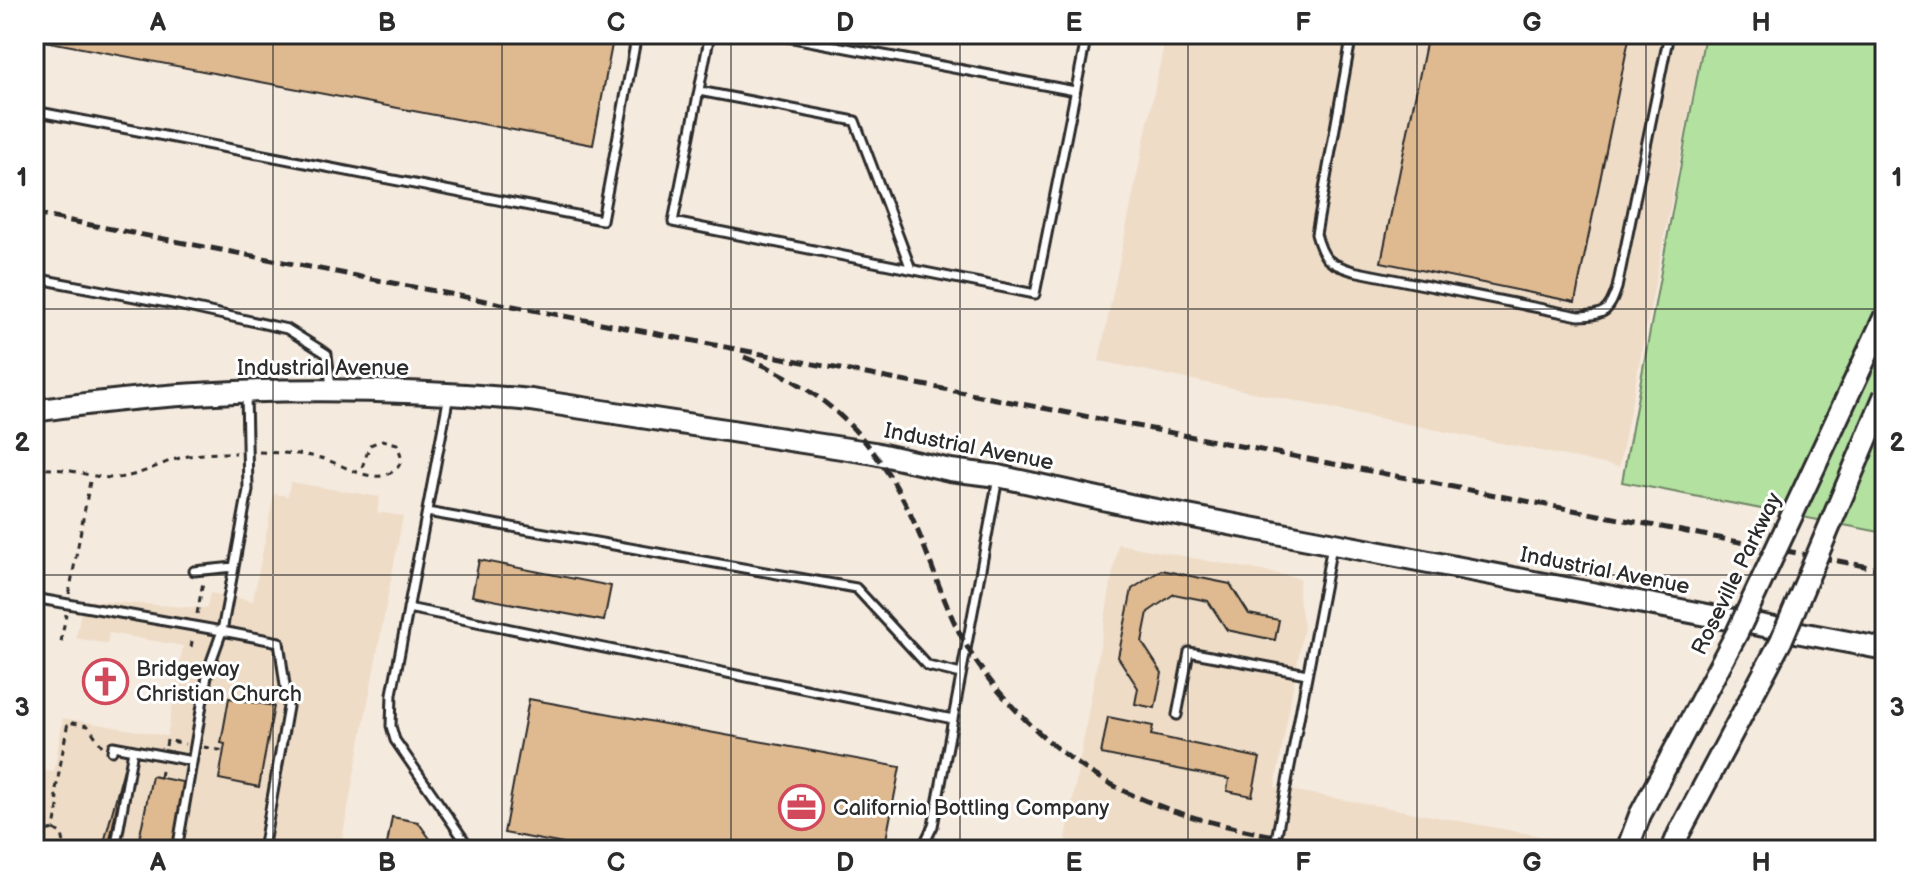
<svg xmlns="http://www.w3.org/2000/svg" width="1919" height="884" font-family="'Balsamiq Sans',sans-serif">
<rect width="100%" height="100%" fill="#f5eade"/>
<filter id="ink" filterUnits="userSpaceOnUse"><feTurbulence type="fractalNoise" baseFrequency=".0125" numOctaves="2"/><feDisplacementMap in="SourceGraphic" scale="16" xChannelSelector="R" yChannelSelector="G"/><feConvolveMatrix kernelMatrix="1 2 1 2 8 2 1 2 1" color-interpolation-filters="sRGB"/></filter>
<g filter="url(#ink)">
<path fill="#eedcc7" d="M1166 34H1704L1619 467 1099 361Z
M290 482 380 497 377 512 403 516 340 850H34V769L54 772 63 718 167 736 183 646 109 633 107 644 76 638 83 600 202 608 207 607 210 593 253 601 274 494 288 496Z
M1118 544 1300 578 1298 594 1304 626 1275 787 1562 840 1564 843 1562 850H1064Z"/>
<path fill="#b3e1a0" stroke="#6f8666" stroke-width="2" d="M1705 34H1885V533L1622 482Z"/>
<path fill="#dfba90" stroke="#2b2b2b" stroke-width="2" d="M34 34H614L593 145 34 39Z
M1428 34H1630L1575 302 1381 262Z
M479 560 611 586 604 621 472 596Z
M1161 570 1230 584 1249 614 1279 620 1275 640 1227 630 1208 601 1174 594 1148 612 1142 642 1162 673 1155 708 1135 704 1138 688 1118 657 1132 589Z
M229 698 274 706 259 787 219 779 225 744 221 743Z
M529 699 900 767 884 850H596L504 833Z
M1108 717 1153 726 1151 735 1260 758 1252 796 1227 791 1229 779 1101 754Z
M125 765 108 850H102Z
M152 776 187 783 173 850H137Z
M392 817 418 822 438 850H386Z"/>
<g fill="none" stroke-linecap="round" stroke-linejoin="round">
<defs>
<path id="lane" d="M710 34 673 222 1035 294 1087 34
M772 34 1075 91
M1352 34 1316 234C1323 260 1328 263 1353 271L1579 316C1605 315 1609 312 1617 288L1669 34
M699 91 855 121 911 269
M34 111 602 220 637 34
M34 278 178 305 287 329 327 354 331 387
M449 395 392 694 391 726 395 740 471 850
M427 512 856 588 928 666 961 674
M234 567 222 631 279 642 288 707 263 850
M194 571 234 567 248 490 246 393
M34 598 222 631 208 670 177 850
M408 608 953 719
M1177 715 1189 652 1307 674
M112 751 113 746 192 761
M115 850 133 750
M921 850 933 826 998 478
M1274 850 1332 546"/>
<path id="secondary" d="M34 411C199 386 365 385 531 400L874 453 950 470 998 476 1130 505 1885 649"/>
</defs>
<use href="#lane" stroke="#2b2b2b" stroke-width="13"/>
<use href="#secondary" stroke="#2b2b2b" stroke-width="26"/>
<path stroke="#2b2b2b" stroke-width="3" stroke-dasharray="6 6" stroke-linecap="butt" d="M259 452C280 453 301 453 321 458 344 464 376 489 397 468 404 461 400 452 397 444L383 440 370 445 360 473
M34 468C46 469 59 469 71 471 86 474 99 478 114 478 140 477 157 464 180 458 198 453 217 453 236 453
M69 594 91 476
M197 614 203 582
M61 642 66 614
M191 647 193 637
M166 746 167 740 185 744
M204 747 224 751
M160 777 162 766
M54 829 62 834 64 843 59 850
M46 850 43 848 41 839 46 831 54 829 59 801 55 795 68 722 88 726 102 746"/>
<use href="#lane" stroke="#fff" stroke-width="7"/>
<use href="#secondary" stroke="#fff" stroke-width="20"/>
<path stroke="#2b2b2b" stroke-width="5" stroke-dasharray="12 6" stroke-linecap="butt" d="M34 214 1885 570
M744 357C825 388 879 443 914 522 932 563 944 606 966 645 988 686 1039 737 1078 764 1160 821 1253 831 1348 850"/>
<defs>
<path id="secondary-bridge" d="M1627 850 1640 815 1737 633 1885 316
M1672 850 1679 833 1781 641 1885 395"/>
</defs>
<use href="#secondary-bridge" stroke="#2b2b2b" stroke-width="26" stroke-linecap="butt"/>
<use href="#secondary-bridge" stroke="#fff" stroke-width="20"/>
</g>
</g>
<path fill="none" stroke="#2b2b2b" stroke-width="2" stroke-opacity="0.55" d="M273 34V850M502 34V850M731 34V850M960 34V850M1188 34V850M1417 34V850M1646 34V850M34 309H1885M34 575H1885"/>
<defs>
<symbol id="church-ring" viewBox="-11 -11 22 22"><circle r="9.5" fill="#fff" stroke="#d1495b" stroke-width="1.5"/><path d="M-1.2-6h2.4v3.5h3.3v2.4h-3.3V6h-2.4V-.1h-3.3v-2.4h3.3Z" fill="#d1495b"/></symbol>
<symbol id="office-ring" viewBox="-11 -11 22 22"><circle r="9.5" fill="#fff" stroke="#d1495b" stroke-width="1.5"/><path d="M-6-3h4V-5.5h4V-3h4V5H-6ZM-1-4.5V-3h2v-1.5ZM-6 0V1H6V0Z" fill="#d1495b"/></symbol>
</defs>
<g fill-rule="evenodd">
<use href="#church-ring" x="80" y="656" width="51" height="51"/>
<use href="#office-ring" x="776" y="782" width="51" height="51"/>
</g>
<g text-anchor="middle" dominant-baseline="central" stroke-width="6" stroke-linejoin="round" paint-order="stroke">
<g font-size="22" fill="#2b2b2b" stroke="#fff">
<text x="323" y="368">Industrial Avenue</text>
<text transform="translate(969 447) rotate(11)">Industrial Avenue</text>
<text transform="translate(1605 571) rotate(11)">Industrial Avenue</text>
<text transform="translate(1737 574) rotate(-64)">Roseville Parkway</text>
</g>
<g font-size="22" fill="#2b2b2b" stroke="#fff" text-anchor="start">
<text x="136" y="669">Bridgeway<tspan x="136" dy="25">Christian Church</tspan></text>
<text x="833" y="808">California Bottling Company</text>
</g>
</g>
<rect width="1919" height="884" fill="none" stroke="#fff" stroke-width="88"/>
<rect x="44" y="44" width="1831" height="796" fill="none" stroke="#2b2b2b" stroke-width="3"/>
<g font-size="26" text-anchor="middle" font-weight="bold" fill="#2b2b2b">
<text x="158" y="31">A</text>
<text x="387" y="31">B</text>
<text x="616" y="31">C</text>
<text x="845" y="31">D</text>
<text x="1074" y="31">E</text>
<text x="1303" y="31">F</text>
<text x="1532" y="31">G</text>
<text x="1761" y="31">H</text>
<text x="22" y="186">1</text>
<text x="1897" y="186">1</text>
<text x="22" y="451">2</text>
<text x="1897" y="451">2</text>
<text x="22" y="716">3</text>
<text x="1897" y="716">3</text>
<text x="158" y="871">A</text>
<text x="387" y="871">B</text>
<text x="616" y="871">C</text>
<text x="845" y="871">D</text>
<text x="1074" y="871">E</text>
<text x="1303" y="871">F</text>
<text x="1532" y="871">G</text>
<text x="1761" y="871">H</text>
</g>
</svg>
